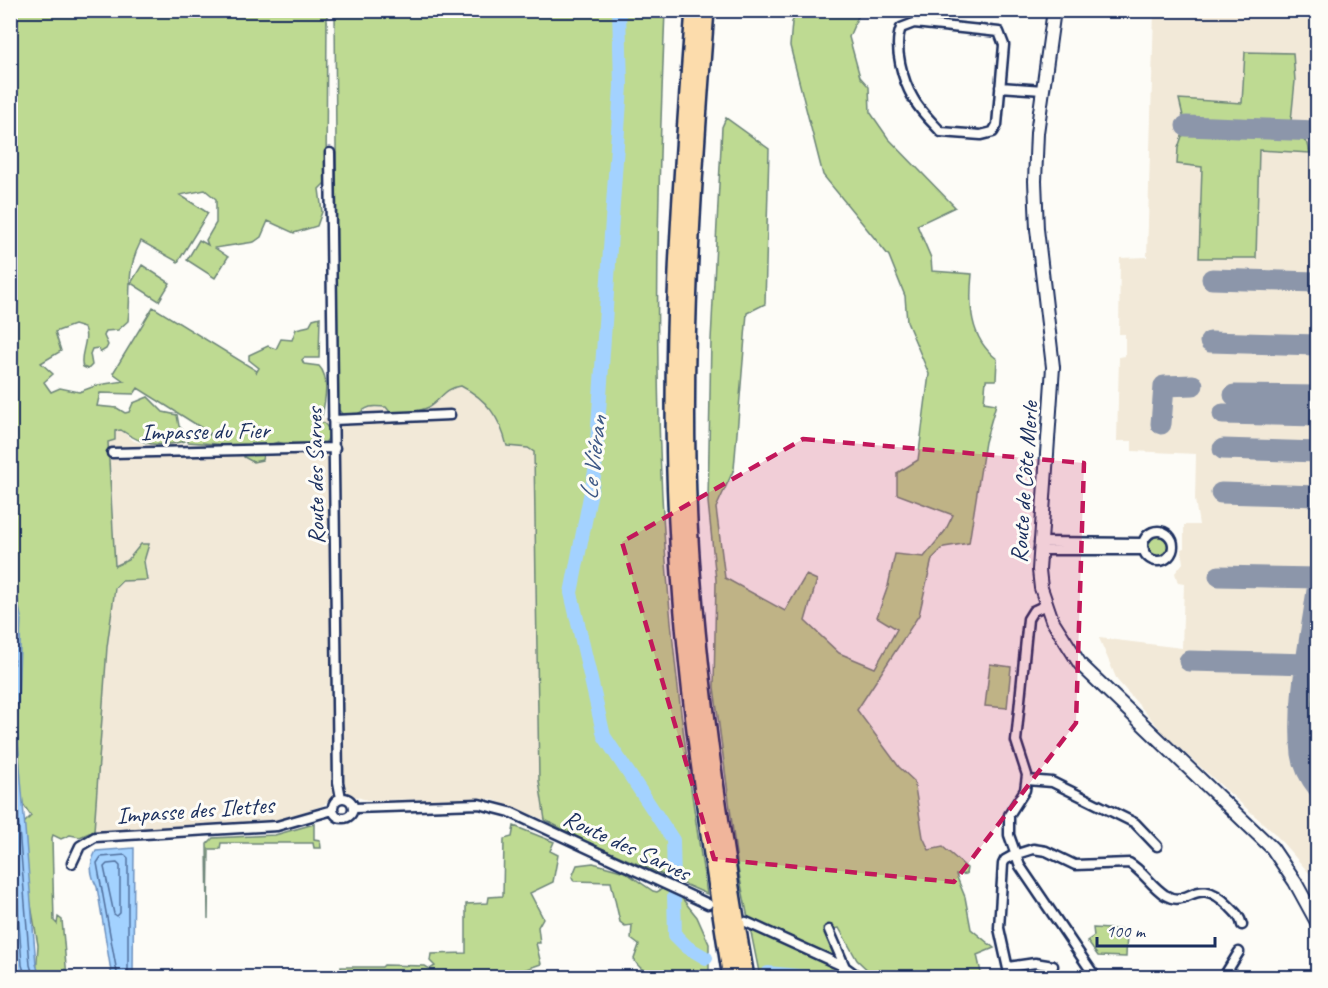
<svg xmlns="http://www.w3.org/2000/svg" width="1328" height="988" font-family="Caveat,sans-serif">
<rect width="100%" height="100%" fill="#fdfcf7"/>
<filter id="ink" filterUnits="userSpaceOnUse"><feTurbulence type="fractalNoise" baseFrequency=".0167" numOctaves="2"/><feDisplacementMap in="SourceGraphic" scale="12" xChannelSelector="R" yChannelSelector="G"/><feConvolveMatrix kernelMatrix="1 2 1 2 8 2 1 2 1" color-interpolation-filters="sRGB"/></filter>
<g filter="url(#ink)">
<path fill="#f2e9d8" d="M1154 11H1317V882L1274 833 1166 736 1117 680 1099 638 1182 648 1184 584 1178 583 1175 573 1183 563 1181 549 1184 548V525H1199L1195 500 1196 454 1132 451V441H1117L1119 357 1125 356V334H1119L1120 258 1147 257Z
M461 386 472 391 495 412 507 446 528 447 534 452 539 781 545 820 491 799 367 800 340 792 322 806 275 821 94 831 107 647 115 587 122 581H132L148 575 141 544 128 560 115 567 111 472 108 451V442L114 431 121 430 134 441 145 444 317 442 318 419 343 415 351 418 359 416 371 407 422 410 431 406 443 391Z"/>
<path fill="#beda92" stroke="#6c8478" stroke-width="1.5" d="M10 11H327L326 182 319 189 322 212 317 226 294 233 268 221 261 237 254 242 215 248 228 257 215 278 187 260 199 240 208 245 206 240 216 223V199L205 190 180 195 208 213 178 262 141 241C125 272 132 289 128 321L118 330 106 331 104 336 108 345 106 349 101 352 98 348 92 349 90 354 92 365 88 369 83 367C78 356 90 341 84 328L74 325 55 332 61 351 41 363 53 374 44 382 51 392 60 388 79 392 98 385 124 381 113 373 153 307 257 371 256 373 259 368 249 360V355L268 346 276 349 281 339 292 340 296 329 309 326 313 319 320 317 319 358H304L302 360 304 364 319 366C331 378 324 406 321 421 330 427 332 436 324 444L294 447 278 442 265 446 262 460 253 462 244 457V452C223 442 210 444 188 442V436L195 437 201 432 216 437 138 388 134 394 100 393 97 406 117 408 125 413 129 412 133 403 148 397 163 412 177 415 179 426 187 435 185 441C157 448 143 445 121 430L115 431V440L108 442 115 566 128 560 141 544H149L144 561 147 580 122 581 115 588 107 647 94 831 80 837 70 835 61 839 53 835 52 838 54 921 57 924 58 917 62 920 67 977H36L38 945 29 894 23 824 31 816 23 804 15 749 10 589Z
M335 11H665C658 184 653 357 664 531 671 652 688 774 707 894L587 842 545 820 539 781 534 452 528 448 507 446C500 418 487 399 461 386 444 388 442 399 429 407 417 413 403 412 390 412L386 407C381 407 374 406 370 407 357 411 358 420 343 415L338 409Z
M798 11H860L849 37 860 77 869 87 870 112 888 138 955 207 917 225 931 258 932 271 972 274C969 304 969 338 997 359L996 380H986L984 402 996 404 985 442 969 543 944 547 932 559 919 615 857 710 899 767 914 781 923 837 929 850 943 847 967 868 966 874 956 875 965 897 971 929 994 948 977 955 982 977H875L857 960 839 928 824 930 847 977H760L738 869 714 687 716 580 708 502 711 340 722 127 726 118 769 149 765 304 747 313 734 469 716 508 725 578 785 611 806 575 817 580 805 621 839 653 875 668 897 629 877 617 888 586 895 554 924 557 945 531 953 515 897 494V473L918 460 929 374 907 322 905 296 889 256 823 175 790 46 792 22Z
M1245 52 1293 53 1295 81 1291 121 1188 119 1183 116 1179 99 1242 103Z
M1193 132 1297 135 1308 144 1310 153 1259 150 1256 258H1199L1202 167 1177 164 1178 148 1182 136Z
M142 265 170 283 159 301 131 283Z
M1146 546a11 11 0 1 1 22 0a11 11 0 1 1-22 0Z
M1317 642V771L1310 745Z
M990 664 1011 667 1007 708 985 706Z
M314 824V839L320 840 321 848H314L313 843H221L220 849H209L208 919 207 844 213 838 275 835Z
M514 826 554 842 550 851 558 855 553 882 530 893 543 918 538 927 540 943H536L541 964 503 977H341V967H382L384 965 425 966 430 969 435 966 430 961 431 954 466 953V904L488 903 489 897 503 896 504 839 512 837Z
M593 863 625 872 653 891 657 892 667 886 676 891 697 917 709 944V973L703 977C681 977 645 983 634 959L639 945 631 939 632 925 625 926 620 922 611 882 574 881 572 877 577 865Z
M1093 928 1127 930 1126 957 1098 956 1087 941 1094 936Z"/>
<path fill="#a3d2ff" stroke="#6d91bf" stroke-width="1.5" d="M11 566 21 617 17 730 36 964 40 977H11Z
M134 848 133 977H112L97 887C90 874 89 864 96 851Z"/>
<g fill="none" stroke-linecap="round" stroke-linejoin="round">
<path stroke="#51709e" stroke-width="1.5" d="M10 596 15 618 11 730 30 965 34 978
M10 800 22 965 26 978
M117 863 120 866V913L117 916 114 914 104 867 107 864Z
M118 978 97 863 101 857 125 855 128 858V978"/>
<path stroke="#a3d2ff" stroke-width="14" d="M619 10 621 86 595 471 571 593 604 736 673 840 674 881
M674 896 675 935 687 947 706 958
M768 973 819 978"/>
<path stroke="#8c96aa" stroke-width="21" d="M1186 126 1318 131
M1212 279 1318 282
M1210 342 1318 345
M1234 395 1318 396
M1223 414 1318 416
M1161 424 1164 386 1193 385
M1223 449 1318 452
M1221 493 1318 496
M1219 576 1318 578
M1318 583C1311 638 1296 699 1302 754 1304 767 1310 778 1318 788
M1189 661 1308 664"/>
<defs>
<path id="street" d="M914 23 999 32 1004 45 997 125 993 132 981 135 941 132C931 121 919 110 913 98 903 81 893 47 901 28Z
M1000 87 1043 90
M330 153 338 782 341 798
M333 420 450 415
M112 453 335 448
M1143 546a15 15 0 1 1 30 0a15 15 0 1 1-30 0Z
M1039 542 1143 543
M1039 550H1144
M1046 605 1033 611 1028 619 1016 741 1027 775 1025 790 1009 815V835L1020 866 1096 978
M1027 780 1052 782 1135 823 1157 846
M333 808a10 10 0 1 1 20 0a10 10 0 1 1-20 0Z
M354 808 479 804 510 812 708 904
M72 863 80 846 95 837 277 826 333 810
M746 922 845 967 860 978
M829 930 845 967
M1008 967 1035 963 1053 966
M1010 978 999 928 1003 864 1005 860 1014 855 1033 849 1046 851 1075 865 1129 863C1143 871 1151 886 1165 895 1190 910 1195 872 1229 906 1236 913 1240 916 1242 925
M1223 978 1239 952"/>
<path id="secondary" d="M1054 10 1037 133 1035 181 1037 229 1053 367 1039 570 1041 588 1052 620 1080 664 1272 848 1295 882 1318 924"/>
<path id="highway" d="M694 10C681 181 668 351 677 522 684 676 707 826 731 978
M706 10C693 181 681 351 689 522 697 676 720 826 746 978"/>
</defs>
<use href="#street" stroke="#1b2f5e" stroke-width="13"/>
<use href="#secondary" stroke="#1b2f5e" stroke-width="16"/>
<use href="#highway" stroke="#1b2f5e" stroke-width="20"/>
<use href="#street" stroke="#fdfcf7" stroke-width="8"/>
<use href="#secondary" stroke="#fdfcf7" stroke-width="12"/>
<use href="#highway" stroke="#fcdcac" stroke-width="15"/>
</g>
</g>
<path fill="#c2185b" fill-opacity="0.2" stroke="#c2185b" stroke-width="4.5" stroke-dasharray="12 8" stroke-linejoin="round" d="M803 439 1084 463 1076 723 954 882 714 859 622 542Z"/>
<g text-anchor="middle" dominant-baseline="central" stroke-width="6" stroke-linejoin="round" paint-order="stroke">
<g font-size="24" fill="#1b2f5e" stroke="#fdfcf7">
<text transform="translate(205 431) rotate(-1)">Impasse du Fier</text>
<text transform="translate(315 476) rotate(-91)">Route des Sarves</text>
<text transform="translate(1024 482) rotate(-86)">Route de Côte Merle</text>
<text transform="translate(195 810) rotate(-4)">Impasse des Ilettes</text>
<text transform="translate(627 845) rotate(25)">Route des Sarves</text>
</g>
<g font-size="26" font-style="italic" fill="#3d5886" stroke="#fdfcf7">
<text transform="translate(593 458) rotate(-83)">Le Viéran</text>
</g>
</g>
<rect width="1328" height="988" fill="none" stroke="#fdfcf7" stroke-width="36"/>
<rect x="18" y="18" width="1292" height="952" fill="none" stroke="#1b2f5e" stroke-width="2" filter="url(#ink)"/>
<path d="M1097 937v9h118v-9" fill="none" stroke="#1b2f5e" stroke-width="3"/>
<text x="1106" y="937" font-size="18" fill="#1b2f5e" stroke="#fdfcf7" stroke-width="4.5" paint-order="stroke">100 m</text>
</svg>
